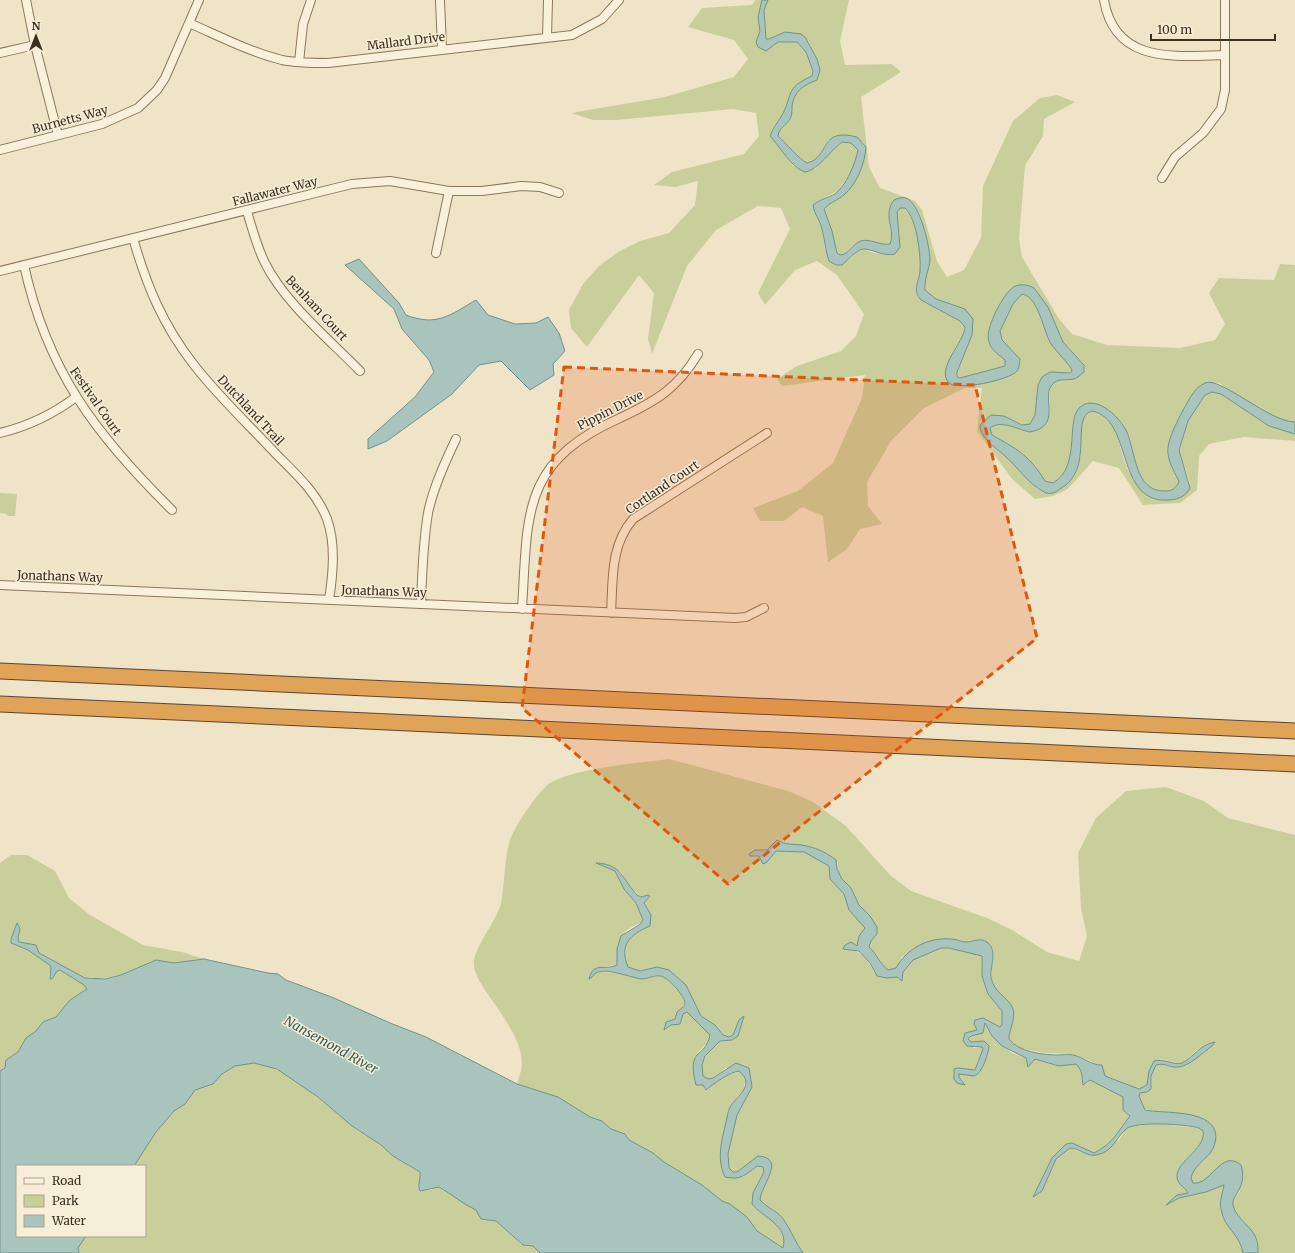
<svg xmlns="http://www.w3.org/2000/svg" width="1295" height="1253" font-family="Merriweather,serif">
<rect width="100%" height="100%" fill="#f0e4c8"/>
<path fill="#c9cf9b" d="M755 0H762L758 17 760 31 756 42H797L806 52 813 71 812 76C783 89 794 95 781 117 777 123 773 128 770 136L786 154 793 166 815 169 831 151 842 142 851 143 858 150 856 164 838 191 818 201 814 211 822 228 825 250 842 265 857 252 864 249 874 253 891 255 900 247 897 212 900 208H905C917 219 922 258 920 273 918 283 913 289 920 299 923 302 954 317 961 321L965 327V334L952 353 946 377 974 385 1020 359 1002 340 1000 331 1013 304 1022 294C1039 297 1043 331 1051 344 1057 352 1065 360 1071 368L1072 371 1070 373 1050 372 1038 385 1035 415 1030 424 1022 425 1004 416 980 425 1037 489 1045 493 1081 457C1081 443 1075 415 1092 411 1124 418 1116 456 1132 476 1140 486 1154 493 1163 501L1190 483 1179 450 1188 421 1205 395 1212 392 1221 394 1269 426 1295 434V441L1244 437 1209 444 1199 456 1197 490 1180 503 1143 505 1119 468 1093 461 1068 489 1053 496 1035 499 1012 479 977 431 982 388H965L924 408 891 441 867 482 868 506 882 524 860 529 847 549 828 562 823 516 802 507 784 521H760L753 508 798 491 833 463 862 398 865 375 782 386 777 379 797 366 841 351 856 336 864 314 837 275 817 261 795 270 765 305 758 293 790 229 781 208 758 206 716 230 687 266 652 354 648 339 654 293 639 275 587 347 571 328 569 310 583 284 599 266 618 252 640 241 669 233 695 205 698 181 676 187 654 185 672 172 744 154 759 136 756 113 733 109 616 120H593L571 113 665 97 734 77 748 59 734 40 688 27 702 8 752 5Z
M768 0H849L840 41 845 65 892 64 901 72 861 97 869 167 880 188 915 201 922 210 937 261 947 277 964 270 981 238 983 186 1013 121 1040 98 1057 95 1075 102 1044 119 1043 136 1025 166 1019 239 1022 257 1059 319 1072 334 1107 345 1180 348 1215 340 1225 324 1209 293 1219 278 1274 280 1280 264 1295 265V422C1272 422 1239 396 1219 383L1198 388 1180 417 1168 457 1180 482C1176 488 1172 491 1165 491 1134 492 1136 451 1126 432 1123 425 1097 408 1090 403L1079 408C1077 412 1074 417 1073 422 1070 443 1074 471 1053 483L1045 481C1030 457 1016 448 992 435L990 428C1000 420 1013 427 1024 431L1050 414C1049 387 1045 380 1076 379L1084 364 1063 342 1048 307 1029 285 990 324 988 335 989 342 993 350 1005 360V366L959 378 957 377V372L972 335 965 309 936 299 925 290 924 283 930 255 919 213 894 200C882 216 895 228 890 244 879 246 869 240 858 243 850 246 848 255 840 255L837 253 832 231 824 209C830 202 838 200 844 195 855 186 859 156 863 142L828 140 818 157 807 163C800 160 785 142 778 136 779 127 786 126 790 119 792 116 792 110 792 106 794 91 804 85 817 80L809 42 785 32 769 39H766L764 10Z
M0 493 17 494 15 516H8L6 514 0 513Z
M669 759 788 791 813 802 846 826 890 875 911 891 987 918 1012 930 1047 952 1079 961 1087 936 1081 908 1078 853 1096 818 1126 791 1166 787 1204 801 1228 818 1295 835V1253H1258C1258 1249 1258 1244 1257 1240 1254 1229 1230 1214 1233 1202 1234 1198 1238 1194 1240 1191L1222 1163C1214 1170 1205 1185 1193 1183L1191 1178 1193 1171 1211 1152 1216 1135 1181 1114 1156 1112 1143 1108 1139 1096 1140 1093 1147 1092 1152 1085 1151 1076 1156 1065C1164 1063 1167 1067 1175 1067 1184 1067 1211 1050 1214 1042L1197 1050 1183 1063H1177L1161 1059 1149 1071 1147 1085 1139 1089 1105 1076 1097 1065 1089 1060 1071 1054 1044 1053 1019 1048 1009 1039C1009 1027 1016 1015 1010 1003 1007 999 1001 996 998 992 989 983 992 969 993 957L980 939 966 942 954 939 902 957 896 968 888 970C880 963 877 954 869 947L871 941 877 934 870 916 859 905 851 888 842 879 837 869 838 863C827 853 816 847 801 845 792 844 786 845 777 840L767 850H755L750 856H759L767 862 776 851 804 852 829 866 830 879 844 894 849 910 866 928 859 936 858 946 843 949C860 948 868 959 874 973 899 983 897 976 912 961 914 958 940 948 943 948 955 947 970 953 982 956L981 967 988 994 1002 1011V1024L1000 1027 983 1018 977 1030 963 1037 974 1048 982 1047 983 1049 975 1070 958 1068 953 1073 957 1083 964 1082 959 1077V1074L974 1076 980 1072 988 1054 984 1041 971 1042 968 1040 971 1036 984 1030V1023L992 1036 1012 1053 1026 1058 1028 1067 1035 1059 1059 1066 1076 1064 1080 1068 1086 1085 1090 1080 1123 1096V1110L1130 1116C1117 1131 1113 1144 1094 1153L1072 1143 1052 1158 1038 1188 1033 1195 1042 1191 1056 1159 1070 1148 1091 1156 1119 1140 1126 1129 1133 1126 1160 1124 1199 1128 1203 1131 1202 1142 1182 1164 1178 1181 1188 1193 1177 1195 1168 1204 1179 1198 1206 1192 1224 1184C1223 1191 1220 1200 1220 1206 1223 1224 1240 1234 1243 1253H803C795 1242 791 1230 784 1220 778 1211 767 1208 760 1200L761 1193 772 1170 758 1156 737 1172H733L729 1168 728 1154 737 1115 752 1087 749 1068H726L713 1078 707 1079 703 1076C698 1063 709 1050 719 1042 722 1040 728 1040 732 1040L739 1020 733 1035 729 1037 723 1035C715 1025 705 1021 698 1011L657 967 640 971 628 967C619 945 629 935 650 926L651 915 641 897 631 888 621 872 598 863 615 871 624 889 636 903 643 920C638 926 630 926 625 932 617 940 617 955 617 965L600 967 591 979 595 974 600 972 622 973 642 979 659 976 664 977 681 993 685 1003 675 1019 670 1020 666 1030 671 1025 680 1024 683 1014 687 1012 710 1035 709 1042 698 1052 703 1085 705 1089C709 1086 735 1071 739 1071L743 1075 745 1081 744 1089 730 1108 721 1170 743 1177 757 1166 763 1167 764 1172 753 1193 756 1209C769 1217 788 1230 783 1248L757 1231 747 1217 730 1204 722 1201 702 1185 664 1162 653 1153 629 1140 625 1134 611 1129 602 1121 590 1117 558 1097 517 1084C519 1077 522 1069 522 1063 522 1040 500 1012 487 993 482 985 476 977 474 966 471 951 497 921 501 903 505 882 504 860 510 840 515 826 538 791 550 783 576 768 638 763 669 759Z
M11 855H27L55 871 69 898 90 915 143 945 182 952 204 959 174 963 156 960 121 975 98 979 92 977 85 978 39 953 36 945 19 942 18 938 20 933 15 926V932L11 939 14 945 28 950 51 966 52 968 49 975 52 979 57 971 60 970 84 985 87 989 70 1000 56 1017 43 1022 36 1031 26 1038 18 1052 6 1060 5 1068 0 1071V863Z
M254 1063C291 1068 323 1103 352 1126 360 1133 371 1138 380 1145 393 1154 405 1165 420 1172L421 1178 418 1188 430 1190 439 1187C452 1194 462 1204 476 1210L481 1219 496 1221 522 1245 533 1246 540 1253H79L78 1248 86 1236H145V1166H134L156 1132 174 1111 185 1104 195 1090 213 1084 222 1074 235 1066Z"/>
<path fill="#a9c4bc" stroke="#6f938a" d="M762 0H768L764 10 766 39H769L785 32 801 34 805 37 817 59 820 70 817 80C804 85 794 91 792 106 792 110 792 116 790 119 786 126 779 127 778 136 785 142 800 160 807 163 831 157 818 127 857 137L866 147C865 163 857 184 844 195 838 200 830 202 824 209L832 231 837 253 840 255C849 255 852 244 861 241 870 238 880 246 890 244 896 229 882 216 894 200 898 198 902 197 906 198 920 203 930 247 930 260 929 270 924 279 925 290L936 299 965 309 973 319 972 335 957 372V377L960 378 1005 366V360C999 355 991 350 989 342 984 330 1002 297 1011 289 1017 283 1027 284 1034 288L1048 307 1063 342 1084 365V372C1081 374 1078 378 1074 379 1065 381 1058 377 1051 386 1042 399 1062 426 1030 432 1018 430 1001 419 990 428L992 435C1017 449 1030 456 1045 481L1053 483C1083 466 1063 415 1083 405 1088 402 1094 403 1100 405 1111 410 1120 420 1126 430 1136 451 1134 492 1165 491 1172 491 1176 488 1179 482 1176 474 1169 464 1168 454 1166 443 1176 424 1181 414 1187 404 1193 388 1205 383 1220 376 1269 422 1295 422V434L1269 426 1221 394 1212 392 1205 395 1188 421 1179 450 1190 488C1186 496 1179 499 1170 500 1114 505 1134 419 1092 411 1069 417 1096 469 1060 489 1055 493 1050 495 1044 492 1028 484 1017 466 1004 455 995 447 980 438 980 425L991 415 1004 416 1022 425 1030 424 1035 415 1038 385 1042 377 1050 372 1070 373 1072 371 1071 368C1065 360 1057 352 1051 344 1043 331 1039 297 1022 294L1013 304 1000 331 1002 340 1020 359C1019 363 1020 367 1017 371 1010 380 957 391 949 383 935 369 965 341 965 327L960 321 921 300C912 290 919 282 920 271 921 255 917 219 905 208H900L897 212 900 247 895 254C883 257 870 248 863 249 855 251 848 260 842 265H836L829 261C825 250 825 240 822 229 820 220 814 214 813 205 820 199 828 198 835 194 846 186 856 162 858 150L851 143 842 142C831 150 818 170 805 172 792 168 780 147 770 136 773 128 777 123 781 117 794 95 783 89 812 76L813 71 806 52 797 42H778L766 51 758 47 756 42 760 31 758 17Z
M359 259 399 303 406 315C437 327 450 315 476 300L488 315 515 324 536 323 548 317 559 333 565 351 553 364 554 375 530 390 501 361 479 365 452 394 387 441 368 449V439L415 397 434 372 429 360 402 329 394 309 345 265Z
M777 840C786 845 792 844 802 845 814 847 826 852 836 860L837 869 842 879 851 888 859 905 870 916 877 927V934L871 941 869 947C877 954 879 963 888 970L896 968C907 948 929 937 951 939 957 939 961 942 966 942 973 942 980 937 987 942 998 950 990 966 991 977 994 994 1008 996 1013 1009 1016 1019 1009 1029 1009 1039 1018 1052 1044 1055 1058 1055 1063 1055 1068 1054 1073 1055 1083 1057 1093 1066 1102 1065L1105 1076 1139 1089 1147 1085 1149 1071 1154 1061C1164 1058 1175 1066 1182 1063 1193 1058 1199 1045 1215 1042L1212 1046C1202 1053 1187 1069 1174 1067 1167 1066 1164 1063 1156 1065L1151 1076V1089L1147 1092 1140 1093 1139 1096 1145 1110C1165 1114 1207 1109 1215 1131 1217 1138 1215 1146 1211 1152 1204 1161 1194 1166 1191 1178L1193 1183C1211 1186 1221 1148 1241 1165 1248 1188 1231 1195 1233 1205 1236 1220 1254 1227 1257 1241 1258 1244 1258 1249 1258 1253H1243C1239 1232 1224 1229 1221 1209 1219 1202 1223 1192 1224 1185L1206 1192 1179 1198 1166 1205 1177 1195 1188 1193C1186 1188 1180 1186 1178 1181 1170 1164 1207 1150 1203 1131L1199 1128C1186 1124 1135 1121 1126 1129 1115 1139 1113 1152 1096 1155 1087 1157 1079 1148 1070 1148L1056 1159 1042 1191 1033 1197 1052 1158 1066 1144 1072 1143 1094 1153C1113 1144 1118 1131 1130 1116L1123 1110V1097L1090 1080 1083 1085C1082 1077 1083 1071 1076 1064L1059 1066 1035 1059 1028 1067 1026 1058 1002 1046 992 1036 985 1023 983 1033 971 1036 968 1039 971 1042 984 1041 989 1046C988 1055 982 1074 974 1076L959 1074V1077L965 1085 957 1083 954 1079V1069L958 1068 975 1070 983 1049 982 1047 967 1046 963 1041 965 1033 977 1030 974 1024 975 1020 983 1018 1000 1027 1002 1024V1011L988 994 982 976V956L949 948H941L913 960 903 972 902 981 897 977 887 978 877 976 870 963 859 951 843 949 845 945 851 942 857 946 859 936 865 928 849 910 844 894 830 879 829 866 804 852 776 851 767 862 763 864 759 856H750L749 854 755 850H767Z
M596 863C622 864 622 879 637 895L641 897 648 895 650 896 644 903 651 915 650 926C629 935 619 945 628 967L640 971 657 967 669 970 686 985 701 1016 715 1025 723 1035 729 1037 733 1035 739 1020 744 1016 738 1036 732 1040 720 1041 705 1056 702 1065 703 1076 708 1079 713 1078 736 1063 749 1068 752 1087 737 1115 728 1154 729 1168 733 1172H737L758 1156C787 1158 761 1185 760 1200 767 1208 778 1211 784 1220 791 1230 795 1242 803 1253H540L533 1246 523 1245 496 1221 481 1219 476 1210C462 1204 452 1194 439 1187L420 1191C417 1185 421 1179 420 1172L393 1156 381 1145 352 1126 318 1097 277 1069 254 1063 235 1066 222 1074 213 1084 195 1090 185 1104 174 1111 156 1132 134 1166H17V1236H86L78 1248 79 1253H0V1071L5 1068 6 1060 18 1052 26 1038 36 1031 43 1022 56 1017 70 1000 87 989 84 985 60 970 57 971 52 979H50L51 966 28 950 11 943V939L17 923 20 929 18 938 19 942 36 945 39 953 85 978 105 979 121 975 156 960 174 963 204 959 268 973 278 974 286 980 334 998 390 1023 426 1037 517 1084 558 1097 590 1117 602 1121 611 1129 625 1134 629 1140 653 1153 664 1162 702 1185 722 1201 730 1204 747 1217 757 1231 783 1248C789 1225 763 1218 752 1204L753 1193 764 1172 763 1167 757 1166C744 1176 741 1180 725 1177 716 1159 722 1140 726 1122 727 1118 728 1111 730 1107 737 1096 756 1085 739 1071 732 1071 711 1085 706 1090L703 1085H696C686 1046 705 1060 710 1035L687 1012 683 1014 680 1024 671 1025 664 1030 666 1022 675 1019 677 1012C680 1009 685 1007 685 1003 684 995 668 977 660 976 654 975 648 979 642 979 631 978 607 967 596 973 593 975 592 978 589 979 593 961 605 971 617 965V949L621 936 639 925 643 920 636 903 624 889 615 871Z"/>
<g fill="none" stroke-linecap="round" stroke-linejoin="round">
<defs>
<path id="minor" d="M26 0 35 45 58 135
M440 0 442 49
M1104 0C1115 65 1176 56 1225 55
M189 23C219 36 250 52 282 60 297 63 313 63 328 63L572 35 602 19 619 0
M547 37 548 0
M0 53 35 45
M299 62 303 24 311 0
M0 150 102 124 138 108 157 90 165 78 199 0
M1162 178 1175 157 1203 133 1221 109 1225 90V0
M247 211C252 229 257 247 265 263 284 302 330 340 360 371
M133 238C147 287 163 325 194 365 219 397 249 425 277 455 296 474 317 493 327 519 336 544 333 574 329 600
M436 253 449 191
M24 265C47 371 96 435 172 510
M0 271 352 184 390 181 449 191H482L521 186 540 187 559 193
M0 433C29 426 52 415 76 397
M0 585 735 618 746 617 764 608
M421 604C422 574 423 543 428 513 433 488 445 462 456 439
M522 609C528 513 521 462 620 418 656 401 677 389 698 354
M611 613C613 580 610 546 633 519L767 433"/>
<path id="motorway" d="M0 671 1295 731
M0 704 1295 764"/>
</defs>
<use href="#minor" stroke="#8d765c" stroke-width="10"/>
<use href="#motorway" stroke="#5b4430" stroke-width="17"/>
<use href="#minor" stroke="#faf1dc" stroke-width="8"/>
<use href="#motorway" stroke="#e0a458" stroke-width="15"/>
</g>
<path fill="#df570d" fill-opacity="0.2" stroke="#df570d" stroke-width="3" stroke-dasharray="8 5" stroke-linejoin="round" d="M564 367 975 385 1037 638 728 884 522 708Z"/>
<g text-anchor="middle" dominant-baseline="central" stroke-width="3" stroke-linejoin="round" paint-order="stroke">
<g font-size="12" fill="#3d2e20" stroke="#f7eed8">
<text transform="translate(406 41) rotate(-7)">Mallard Drive</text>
<text transform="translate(70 119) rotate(-15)">Burnetts Way</text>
<text transform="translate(275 191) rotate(-14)">Fallawater Way</text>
<text transform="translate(317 308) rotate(47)">Benham Court</text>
<text transform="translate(96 401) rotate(55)">Festival Court</text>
<text transform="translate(251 410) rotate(47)">Dutchland Trail</text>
<text transform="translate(610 410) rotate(-27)">Pippin Drive</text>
<text transform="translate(662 487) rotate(-34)">Cortland Court</text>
<text transform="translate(60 576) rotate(2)">Jonathans Way</text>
<text transform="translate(384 591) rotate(2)">Jonathans Way</text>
</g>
<g font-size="13" font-style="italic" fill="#2f5d5a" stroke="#f7eed8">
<text transform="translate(331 1045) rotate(29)">Nansemond River</text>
</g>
</g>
<rect x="16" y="1165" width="130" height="72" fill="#f7eed8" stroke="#ada18e"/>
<rect x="24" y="1178" width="20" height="6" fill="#faf1dc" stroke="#ada18e"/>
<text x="52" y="1185" font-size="12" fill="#3d2e20">Road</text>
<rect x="24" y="1195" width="20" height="12" fill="#c9cf9b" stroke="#ada18e"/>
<text x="52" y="1205" font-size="12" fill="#3d2e20">Park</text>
<rect x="24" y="1215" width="20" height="12" fill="#a9c4bc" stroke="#ada18e"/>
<text x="52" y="1225" font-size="12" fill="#3d2e20">Water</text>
<g transform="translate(36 36)" stroke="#f7eed8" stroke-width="3" paint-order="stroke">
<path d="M0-3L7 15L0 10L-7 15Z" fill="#3d2e20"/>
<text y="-6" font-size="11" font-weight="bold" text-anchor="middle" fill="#3d2e20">N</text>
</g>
<path d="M1151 34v6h124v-6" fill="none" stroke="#3d2e20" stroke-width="2"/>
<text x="1157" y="34" font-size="12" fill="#3d2e20" stroke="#f7eed8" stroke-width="3" paint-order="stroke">100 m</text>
</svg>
